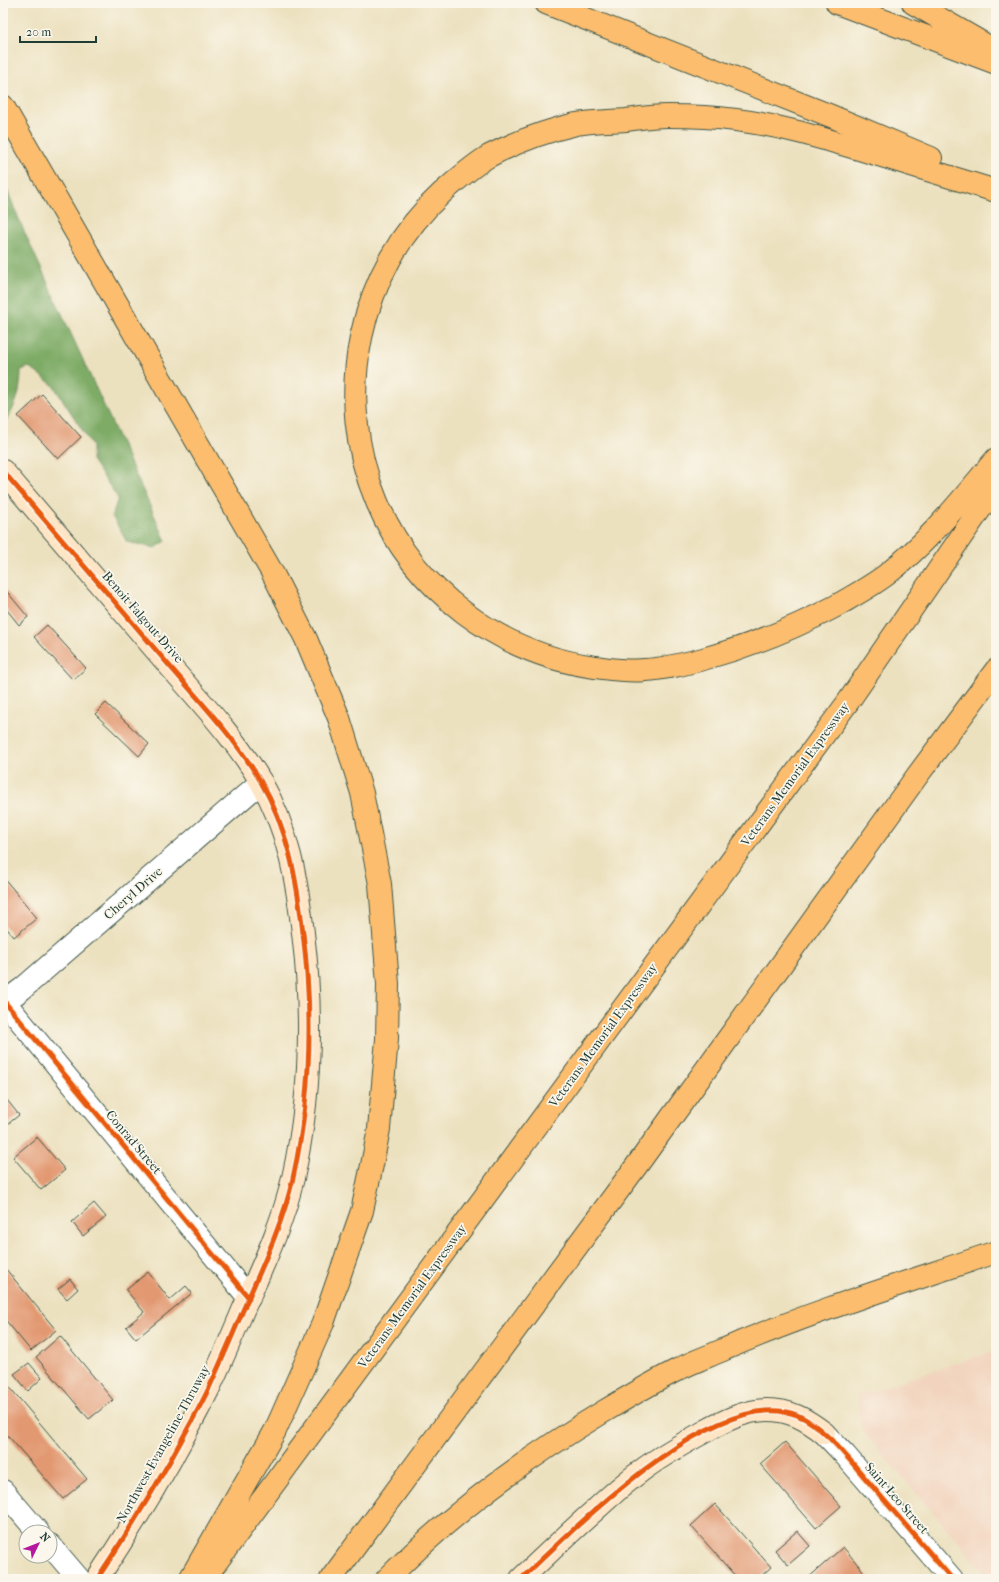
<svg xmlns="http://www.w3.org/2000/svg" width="999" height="1582" font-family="'IM FELL French Canon',serif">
<rect width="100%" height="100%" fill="#fbf7ec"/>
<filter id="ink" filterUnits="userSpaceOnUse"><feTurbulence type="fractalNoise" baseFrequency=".025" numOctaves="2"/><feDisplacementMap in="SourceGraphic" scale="8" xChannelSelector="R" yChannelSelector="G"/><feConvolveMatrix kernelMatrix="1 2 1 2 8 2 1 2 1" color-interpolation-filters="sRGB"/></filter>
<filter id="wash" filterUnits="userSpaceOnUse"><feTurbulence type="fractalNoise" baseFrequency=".012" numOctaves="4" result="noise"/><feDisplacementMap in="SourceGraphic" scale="16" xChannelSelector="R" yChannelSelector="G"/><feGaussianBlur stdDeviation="0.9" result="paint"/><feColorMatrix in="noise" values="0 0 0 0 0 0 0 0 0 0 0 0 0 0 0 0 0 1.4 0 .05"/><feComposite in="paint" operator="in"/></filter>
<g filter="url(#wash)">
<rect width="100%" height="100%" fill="#ece1bf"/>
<path fill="#f2d4be" d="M996 1350V1579H990L862 1430 857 1396Z"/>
<path fill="#7eac66" stroke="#4e744d" d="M3 180 23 229 166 541 155 548 127 542 112 516 118 498 92 460V445L53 385 29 367 21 370C21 391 16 408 3 425Z"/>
<g id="blocks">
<path fill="#e29871" d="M42 394 81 437 58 459 18 416Z
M3 587 28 617 19 625 3 605Z
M47 625 86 668 73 680 34 637Z
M106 703 149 744 139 756 95 714Z
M3 877 37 918 14 937 3 924Z
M3 1095 19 1115 3 1128Z
M37 1137 65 1170 41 1190 13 1157Z
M94 1203 106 1217 83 1236 72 1222Z
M5 1268 56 1330 31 1351 3 1317V1269Z
M148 1272 170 1300 186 1286 192 1293 136 1339 126 1327 144 1312 126 1290Z
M70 1279 78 1289 67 1299 58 1289Z
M60 1336 113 1400 89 1419 36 1357Z
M29 1363 42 1378 28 1391 14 1374Z
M7 1384 87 1479 63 1499 3 1430V1388Z
M785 1442 841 1506 816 1528 760 1464Z
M715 1504 771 1567 758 1579H738L691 1526Z
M797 1531 810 1546 788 1565 775 1550Z
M843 1547 870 1579H807Z"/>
</g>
</g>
<g filter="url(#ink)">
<use href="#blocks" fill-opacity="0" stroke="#3e5649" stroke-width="1"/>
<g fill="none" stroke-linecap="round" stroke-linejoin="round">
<defs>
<path id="street" d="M3 1000 249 1298
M3 1003 22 989 261 782
M824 1433 845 1455 952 1579
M3 1491 38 1532
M50 1545 79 1579"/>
<path id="secondary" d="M3 471C58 535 113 599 167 663 200 701 236 739 261 782 288 828 297 881 303 933 313 1014 311 1097 293 1178 283 1223 263 1265 244 1308 233 1334 221 1362 209 1388 197 1413 183 1437 170 1461 147 1501 123 1540 97 1579
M521 1579C545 1556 569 1533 594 1511 610 1496 627 1481 645 1468 663 1455 684 1443 704 1432 722 1422 745 1410 767 1410 790 1410 806 1419 824 1433"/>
<path id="highway" d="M546 3 831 116 931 158
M837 3 996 63
M913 3 996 51
M3 106 272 572 306 639 339 718 362 793 380 884 388 984 387 1039 379 1129 372 1165 362 1211 323 1323 275 1431 190 1579
M996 191C950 177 904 163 859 149 818 137 778 125 736 120 714 117 690 116 668 116 655 116 640 118 626 120 610 121 592 121 576 124 546 131 516 142 489 156 472 166 457 180 443 192 358 269 332 397 377 502 414 590 500 654 595 667 611 669 629 672 645 670 665 669 684 664 703 659 750 646 793 629 836 606 853 596 870 587 886 575 929 542 961 500 996 459
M204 1579 848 702 996 486
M331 1579 640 1161 917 776 996 670
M387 1579C451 1513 525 1459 603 1412 628 1397 653 1382 679 1369 694 1361 710 1356 725 1349 813 1311 905 1283 996 1252"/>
</defs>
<use href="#street" stroke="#3e5649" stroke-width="24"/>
<use href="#secondary" stroke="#3e5649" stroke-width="24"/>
<use href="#highway" stroke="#3e5649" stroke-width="24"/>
<use href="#street" stroke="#fff" stroke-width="22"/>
<use href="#secondary" stroke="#fee5c5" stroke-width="22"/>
<use href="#highway" stroke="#fcbd6e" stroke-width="22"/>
<defs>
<path id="cycleway" d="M3 471C58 535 113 599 167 663 200 701 236 739 261 782 288 828 297 881 303 933 313 1014 311 1097 293 1178 283 1223 263 1265 244 1308 233 1334 221 1362 209 1388 197 1413 183 1437 170 1461 147 1501 123 1540 97 1579
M3 1000 249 1298
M521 1579C575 1528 716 1384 797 1415 825 1426 853 1465 873 1487 899 1518 926 1548 952 1579"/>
</defs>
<use href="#cycleway" stroke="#fbf7ec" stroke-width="8"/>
<use href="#cycleway" stroke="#e8590c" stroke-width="5"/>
</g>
</g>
<g text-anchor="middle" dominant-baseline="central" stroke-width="3.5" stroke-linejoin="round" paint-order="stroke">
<g font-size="13" fill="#1f3d34" stroke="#fbf7ec">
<text transform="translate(143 617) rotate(49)">Benoit Falgout Drive</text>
<text transform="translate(795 774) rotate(-54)">Veterans Memorial Expressway</text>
<text transform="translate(133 893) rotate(-41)">Cheryl Drive</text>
<text transform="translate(603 1035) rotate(-54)">Veterans Memorial Expressway</text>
<text transform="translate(134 1142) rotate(50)">Conrad Street</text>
<text transform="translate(412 1296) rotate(-54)">Veterans Memorial Expressway</text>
<text transform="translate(163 1444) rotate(-61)">Northwest Evangeline Thruway</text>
<text transform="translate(897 1498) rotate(49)">Saint Leo Street</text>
</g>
</g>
<rect width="999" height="1582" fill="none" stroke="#fbf7ec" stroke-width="16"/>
<g transform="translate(38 1544) rotate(47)"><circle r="19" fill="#fbf7ec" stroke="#a3ada2"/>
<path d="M0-3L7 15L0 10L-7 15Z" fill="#b5179e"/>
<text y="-6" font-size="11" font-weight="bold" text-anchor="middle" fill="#1f3d34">N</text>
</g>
<path d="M20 36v6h76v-6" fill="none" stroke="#1f3d34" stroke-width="2"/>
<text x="26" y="36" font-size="12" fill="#1f3d34" stroke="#fbf7ec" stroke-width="3" paint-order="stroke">20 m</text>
</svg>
